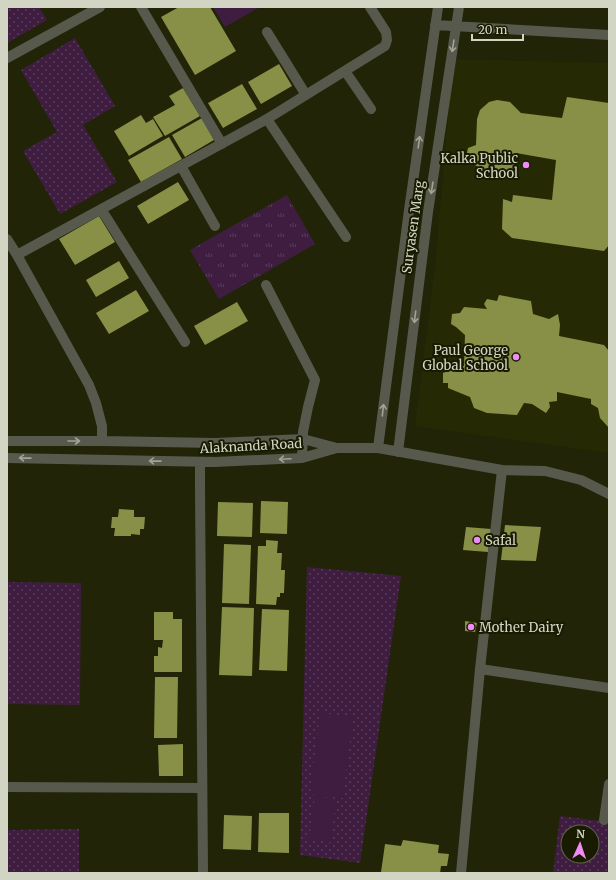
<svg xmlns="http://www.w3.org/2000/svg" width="616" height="880" font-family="Merriweather,serif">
<defs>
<pattern id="grass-tufts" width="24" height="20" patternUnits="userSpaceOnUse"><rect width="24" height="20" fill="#3f1d41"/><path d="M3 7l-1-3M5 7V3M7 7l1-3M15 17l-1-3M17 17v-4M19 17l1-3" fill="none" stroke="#5a3d5b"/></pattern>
<pattern id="park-dots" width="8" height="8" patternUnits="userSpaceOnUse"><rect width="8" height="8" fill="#3f1d41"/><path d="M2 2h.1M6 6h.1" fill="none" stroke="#5a3d5b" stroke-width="1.8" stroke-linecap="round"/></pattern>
</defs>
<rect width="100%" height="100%" fill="#212407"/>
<path fill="#262a04" d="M453 59 609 63V453L415 426 435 267Z"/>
<path fill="url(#grass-tufts)" d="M287 195 315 244 219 299 190 250Z"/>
<path fill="url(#park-dots)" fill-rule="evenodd" d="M7 7H39L47 20 7 43Z
M75 38 115 106 83 125 117 182 60 214 23 151 57 132 21 70Z
M307 567 401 576 360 863 300 855Z
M7 582 81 583 80 705 7 704Z
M560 816 609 822V873H553ZM568 832H592V856H568Z
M79 829V873H7V830Z"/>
<path fill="#3f1d41" d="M213 7H260L225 27Z
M320 713 353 717 343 798 310 794Z
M315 796 336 799 331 842 309 840Z"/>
<path fill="#889047" d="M179 7H210L236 51 195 75 161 17Z
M279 64 292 86 261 104 248 82Z
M242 84 257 109 223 128 208 103Z
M183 88 200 116 165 136 153 117 175 105 169 96Z
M567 97 609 103V245L604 251 512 238 502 229 503 199 512 202 513 195 552 200 556 160 516 153 515 171 499 172H486L475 165 467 153 468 148 476 145 477 119 480 110 489 102 497 100 510 102 521 113 562 118Z
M141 115 146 123 153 119 163 136 129 156 114 131Z
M202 118 214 140 185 157 172 135Z
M169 137 182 159 141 182 128 160Z
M178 182 189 200 148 224 137 206Z
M99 216 115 242 75 265 59 239Z
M119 261 129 278 96 297 86 280Z
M136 290 149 311 109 334 96 313Z
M499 295 531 301 533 314 549 319 558 314 560 325 559 336 604 345 609 351V428L600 418 598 408 591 404V399L557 392V401L549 402 550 407 546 413 532 404 524 403 517 415 487 413 474 408 470 397 448 388V383H443V373L454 369 459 365 464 366 465 335 456 327 451 324 452 314 460 313 464 307 487 309 484 304 487 299 497 301Z
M237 302 248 321 205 345 194 326Z
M261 501 288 502 287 534 260 533Z
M218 502 253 503 252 537 217 536Z
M119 509 134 510V517H145L144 529H140V535L131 534V536H114L115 528H111L112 517H118Z
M505 525 541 527 536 561 501 560Z
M466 527 491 529 488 552 463 550Z
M266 540 278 541 277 553H282L281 570H285L284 593H280V597H277L276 605 256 604 258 546H266Z
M224 544 251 545 249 604 222 603Z
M222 607 254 608 252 676 219 675Z
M262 609 289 610 287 671 259 670Z
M154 612H173V619H182V672H154V656H158V647L162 648 163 640H154Z
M465 621 477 623 475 632 465 631Z
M155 677H178L177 738H154Z
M183 744V776H159L158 745Z
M259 813H289V853L258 852Z
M224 815 252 816 251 850 223 849Z
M403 840 439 845 438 853 449 854 447 866H441L440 873H389L381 872 385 844 401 846Z"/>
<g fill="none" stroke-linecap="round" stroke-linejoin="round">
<path stroke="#57594c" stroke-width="10" d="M141 7 222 144
M435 25 609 35
M267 32 306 95
M7 58 100 7
M345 71 371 109
M267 119 346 237
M181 166 215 226
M101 209 185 342
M7 239 17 255 89 385 96 403 102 426V441
M17 255 267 119 385 46 387 40 386 32 370 7
M266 285 315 380 308 407 303 432 302 458
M7 441H102L215 443 303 439 337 448
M378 448 409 210 438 7
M398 452 428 212 459 7
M7 458 215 462 302 458 337 448H378L502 470 545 471 581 480 609 494
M200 462V487L203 873
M480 669 609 688
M7 787 202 788
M604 820 609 784
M461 873 480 669 502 470"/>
</g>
<defs><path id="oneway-shaft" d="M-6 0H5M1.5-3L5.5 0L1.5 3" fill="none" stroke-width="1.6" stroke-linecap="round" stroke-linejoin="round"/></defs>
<g stroke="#a1a394">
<use href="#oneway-shaft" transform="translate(453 46) rotate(99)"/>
<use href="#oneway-shaft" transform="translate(419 142) rotate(-82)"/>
<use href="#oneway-shaft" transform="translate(432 188) rotate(99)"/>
<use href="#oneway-shaft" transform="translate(415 317) rotate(97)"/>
<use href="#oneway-shaft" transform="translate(383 410) rotate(-83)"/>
<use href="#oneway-shaft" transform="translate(74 441)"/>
<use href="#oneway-shaft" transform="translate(25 458) rotate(-179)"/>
<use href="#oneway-shaft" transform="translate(285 459) rotate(177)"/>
<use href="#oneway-shaft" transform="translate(155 461) rotate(-179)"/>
</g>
<g fill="#f08bf6" stroke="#181b00" stroke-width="1.5">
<circle cx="526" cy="165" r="4"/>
<circle cx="516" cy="357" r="4"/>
<circle cx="477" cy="540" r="4"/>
<circle cx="471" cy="627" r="4"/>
</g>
<g text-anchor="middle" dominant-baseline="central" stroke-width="4" stroke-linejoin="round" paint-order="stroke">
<g font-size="13" fill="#d2d5c4" stroke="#181b00" text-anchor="end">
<text x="518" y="158">Kalka Public<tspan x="518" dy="15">School</tspan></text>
<text x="508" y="350">Paul George<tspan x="508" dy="15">Global School</tspan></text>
<text x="485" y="540" text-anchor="start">Safal</text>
<text x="479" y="627" text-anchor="start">Mother Dairy</text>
</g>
<g font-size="13" fill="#d2d5c4" stroke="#181b00">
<text transform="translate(413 227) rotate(-82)">Suryasen Marg</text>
<text transform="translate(251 446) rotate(-3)">Alaknanda Road</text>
</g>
</g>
<rect width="616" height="880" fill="none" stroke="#d2d5c4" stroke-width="16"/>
<g transform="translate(580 844) rotate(3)"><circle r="19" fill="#181b00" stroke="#62654e"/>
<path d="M0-3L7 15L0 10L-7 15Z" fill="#f08bf6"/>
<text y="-6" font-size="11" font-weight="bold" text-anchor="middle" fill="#d2d5c4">N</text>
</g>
<path d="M472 34v6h51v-6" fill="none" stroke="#d2d5c4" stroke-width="2"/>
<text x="478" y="34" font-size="12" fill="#d2d5c4" stroke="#181b00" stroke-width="3" paint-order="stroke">20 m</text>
</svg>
